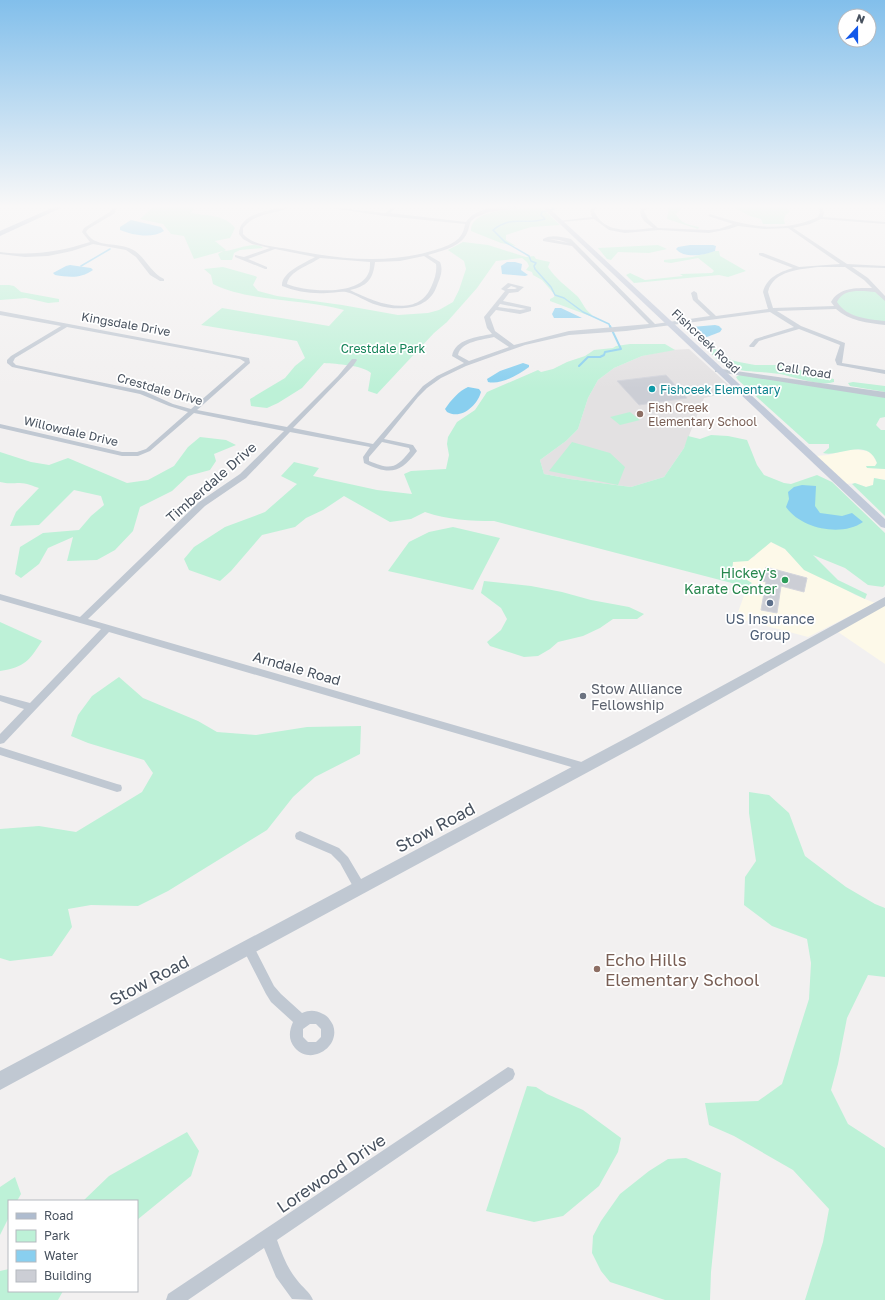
<svg xmlns="http://www.w3.org/2000/svg" width="885" height="1300" font-family="'Golos Text',sans-serif">
<rect width="100%" height="100%" fill="#f2f0f0"/>
<path fill="#fdf9e9" d="M851 449 867 451 872 454 877 463 875 466H866L869 468 885 469V480L874 478 873 485 866 487 855 483 846 484 816 456 828 455Z
M771 542 785 549 794 558 855 595 875 603 808 637 736 618 747 587 751 583 732 571 733 562 754 557 760 550Z
M885 604V664L838 632Z"/>
<path fill="#e3e1e2" d="M689 349 735 391 704 398 684 448 664 477 631 487 570 479 544 474 540 460 566 441 578 429 588 398 598 380 614 368 642 356 670 350Z"/>
<path fill="#bdf1d7" d="M153 207H195L191 213C206 216 225 214 235 228L230 238 215 241 226 250 224 251C235 251 255 240 263 248L240 250 234 253 232 260H221L218 254 223 251 194 259 184 236 171 234 163 224 140 219Z
M669 207H683L676 214C680 223 689 225 699 227L698 229 667 219Z
M733 207H787L790 212 785 215 784 220 785 224H763L761 219 750 216Z
M542 208 560 225 531 227 506 235V240L516 246 501 243 471 231C470 207 525 209 542 208Z
M463 242 488 245 526 257 534 256 536 259 550 262 548 267C556 279 566 286 576 295 582 300 583 308 592 315L590 316 550 301V299L554 297 555 295 542 280 533 275 532 272 526 270 529 266 527 262 522 258 496 261 477 288 447 322 434 333 377 394 368 391 371 373C362 365 337 364 324 363L302 388 278 403 267 408 251 406 250 399 285 378 295 366 305 358 297 341 201 325 222 308 329 326 344 310C305 299 249 302 213 284L211 275 204 269 223 267 255 276 257 277 253 285 258 291 277 296 342 305 398 315 428 313 439 310 453 302 459 290 466 269 464 261 448 250Z
M658 245 667 249 649 253 618 252 611 260 607 259 598 248Z
M715 251H719L720 256 746 271 728 277 719 275 634 283 626 275 630 273 645 280 683 276 680 274 712 273 714 271 712 269 698 258 671 263 664 262V260L692 257Z
M0 285H9L14 286 21 292 59 299V302L48 303 26 298 0 300Z
M851 290H876L885 299V323L858 318 837 307 835 298Z
M630 344H665L675 350 642 356 614 368 598 380 588 398 578 429 566 441 540 460 544 474 570 479 631 487 664 477 684 448 688 436 700 439 711 435 728 436 747 440 757 465 764 475 784 483 791 484 817 475 832 482 885 533V585L883 587 868 585 845 568 813 555 838 580 867 594 865 599 804 570 785 549 771 542 748 561 733 562 732 571 752 583 747 587 494 521C470 521 448 520 425 512L411 519 390 522 344 496 323 510 306 518 295 527 262 535 231 571 220 581 189 570 184 559 194 547 225 527 265 512 297 484 281 476 294 462 319 468 313 476 377 490 412 494 404 474 411 471 446 469 449 455 447 444 448 437 457 422 475 410 487 392 538 370 541 372 553 369 567 362 585 356 594 350 613 348 616 346Z
M708 344 731 360 739 362 755 365H794C804 376 821 376 834 379V382C821 387 794 377 780 374 763 371 745 373 728 367 720 364 711 353 705 347Z
M741 374 885 396V417L880 418 876 425 881 430H885V469L867 468 866 466H875L877 463C867 436 838 458 823 453L829 448V444H809L738 380 736 377Z
M853 382 885 386V392L850 386 848 383Z
M630 412 640 420 620 425 610 417Z
M200 437 226 440 236 445 214 454 216 461 210 470 188 476 172 491 140 507 133 531 115 550 97 560 67 561 73 537 48 548 39 564 21 578 15 574 20 547 43 533 79 530 91 516 104 505 101 496 74 490 39 525 10 526 16 512 39 488C33 486 26 483 20 483 12 483 8 484 0 482V452L31 462 49 465 68 458 127 483 148 480 174 466 188 447Z
M572 442 610 453 625 467 618 485 549 471Z
M874 478 885 480V516L852 484 855 483 866 487 873 485Z
M453 527 500 538 473 590 388 571 409 542 429 532Z
M484 581 531 586 562 592 591 600 629 607 644 614 637 619H613L600 628 583 636 558 642 550 649 538 656 524 657 490 646 487 642 501 630 507 619 501 608 481 593Z
M0 622 42 641C29 661 25 667 0 671Z
M119 677 143 698 198 721 217 732 256 735 307 727 361 726 360 754 315 777 293 797 267 830 168 891 138 906 91 905 68 909 72 927 52 956 10 961 0 958V829L39 826 76 832 142 792 153 773 144 760 88 743 71 736 78 715 92 696Z
M749 792 769 795 789 813 805 856 846 887 875 904 885 908V977L868 975 847 1018 838 1064 831 1090 848 1124 885 1148V1300H805L823 1242 829 1209 793 1170 734 1136 709 1125 705 1103 758 1101 782 1084 809 999 811 963 807 939 772 926 744 905 745 877 756 861 749 813Z
M527 1086 536 1087 547 1094 583 1110 621 1138 618 1152 599 1186 563 1216 534 1222 486 1211Z
M187 1132 199 1151 191 1176 137 1220V1201H83L109 1176Z
M686 1158 721 1173 711 1272 710 1300H665L610 1282 601 1271 592 1253 593 1236 601 1221 620 1194 649 1171 668 1159Z
M15 1177 21 1194 17 1201H9V1217L0 1235V1187Z
M9 1269V1291H63L58 1300H0V1271Z"/>
<path fill="#89cfef" d="M131 220 161 227 164 231C152 239 132 235 120 230V227Z
M690 245H713L716 246 715 251C705 255 684 259 676 249L678 247Z
M507 262H515L522 264 521 270 528 275 525 276 502 274 501 266Z
M70 265 91 268 93 270C80 279 69 277 55 275L53 273 66 266Z
M555 308H561L582 318H554L552 314Z
M715 325 719 326 722 329 720 332C704 338 703 341 692 327Z
M523 363 529 365V367C518 375 501 385 488 382L487 379 500 371Z
M468 387 479 389 481 392C477 406 461 420 447 412L445 409C451 400 459 391 468 387Z
M802 485 816 486 815 506 820 513 842 516 852 513 863 522C842 537 801 529 786 507L789 499 788 492 794 487Z"/>
<g fill="none" stroke-linecap="round" stroke-linejoin="round">
<path stroke="#89cfef" stroke-width="1.5" d="M552 207 554 209 542 212 541 215 545 219C524 226 513 214 493 230L505 242 529 256 531 261 536 263 534 266 535 269 551 287 555 295 564 298 583 312 609 324 610 327
M81 266 110 249"/>
<path stroke="#89cfef" stroke-width="2" d="M579 366 588 357H600L604 355 605 352 621 349 610 326"/>
</g>
<path fill="#ccced5" stroke="#d4d5dc" d="M666 375 687 398 639 405 617 381Z
M766 567 807 578 804 592 781 586 777 613 761 610 766 582 762 581Z"/>
<g fill="none" stroke-linecap="round" stroke-linejoin="round">
<path fill="#c0c8d2" fill-rule="evenodd" d="M110 207 116 208 115 213 88 229 86 232C95 248 114 242 129 248 144 253 149 272 164 279V281H160L150 275 136 257 126 250 93 244 72 251 48 256 25 257 0 254V252C32 256 59 252 90 242L82 232 84 228 111 211 112 209Z
M284 207H291C275 215 257 211 243 228V234C254 246 273 246 288 249 337 259 387 265 435 250 450 245 463 241 465 224L385 216 331 208 329 207 385 213 393 207H397L390 213 466 222C478 205 509 205 527 207L489 212 476 217 471 221C469 225 469 229 467 233 461 247 441 251 428 255L440 262C444 271 439 280 436 288 427 311 396 311 377 305 366 302 356 294 346 292 340 291 333 293 327 293 312 294 297 292 282 286 281 272 305 263 315 257L275 249 248 259 267 267V269H265L235 257V255L244 257 270 248 252 244 243 239 239 234C239 214 269 210 284 207ZM424 256 436 264C437 271 435 278 432 285 418 321 374 302 350 290 367 286 373 280 375 262L400 261ZM320 258 370 262C370 266 370 271 368 274 358 296 305 292 287 284 289 271 310 265 320 258Z
M593 207H597L594 211C605 235 632 230 653 228L644 221 641 216 640 211 644 207H648L644 211 648 219 658 228 709 230 719 229 733 224 708 216 710 214C747 226 780 234 818 217L820 212 818 207H822L824 212 823 217 885 222V224L821 219 810 224 793 228 847 264 885 266V268L852 267 868 278 885 296V301L875 292C862 291 843 288 837 302 847 318 868 319 885 321V325C868 323 849 321 836 309L777 311 801 326 845 343 842 363 885 370V374L837 365 835 360 840 345 799 329 759 341 754 347H750L749 346 755 339 794 327 770 312 626 331 569 335 525 345 466 366 441 378 427 388 418 397 384 439 413 445 417 451C400 474 389 475 364 463L363 457 370 447 290 432 246 478 205 506 88 619 585 763 589 764 590 767 589 770 585 771 109 632 4 743 0 744V734L24 709 0 701V695L30 703 101 629 0 600V594L80 617 199 502 240 474 284 431 194 413 150 451 138 456H122L0 428V424L122 452H137L146 449 188 412 169 406 140 394 12 367 7 363V360L11 356 61 326 0 315V311L249 358 250 363 197 410 287 427 338 376 352 359H356L357 360 353 366 293 428 373 444 423 386 437 376 464 363 452 356C455 339 477 337 492 334L487 328 484 317 505 291 501 289 508 283 524 287 518 292 509 293 503 301 531 307V311L520 314 496 310 490 317 495 331 514 345 569 331 649 324 572 246 543 241V239C552 234 561 237 571 239L655 324 710 316 693 300 691 293 694 291 697 293 698 299 716 316 768 309 763 292C767 277 780 272 793 268L759 255V253H763L799 267 840 264 788 228 765 229 738 226 729 229 709 233 659 230 625 233 609 230 594 219 561 222 559 221 592 217 590 211ZM549 239 559 240 569 243ZM819 267H845L864 280 872 288C857 288 839 287 831 302L834 306 773 308 768 292C773 270 802 269 819 267ZM511 286 517 288 515 289H507ZM500 304 526 309 520 310 498 307ZM67 327 240 359 245 362 191 409 173 404 144 391 16 365 13 362 15 358ZM494 337 509 347 469 361 458 355C461 341 483 340 494 337ZM382 442 409 448 410 451C396 469 390 470 369 461V457Z
M0 747 117 784 121 785 122 788 121 791 117 792 0 755Z
M300 831 339 848 348 857 364 884 366 888 364 892 360 893 356 892 340 863 331 854 296 839 295 836 296 833Z
M248 941 252 943 274 986 281 994 302 1013C310 1010 315 1010 323 1014 328 1016 330 1020 333 1025 341 1047 311 1066 295 1048 288 1040 289 1031 293 1022L271 1002 266 994 242 947 244 943ZM310 1024H316L321 1029V1037L316 1042H308L303 1037V1029Z
M508 1067 513 1069 515 1074 513 1079 277 1240C282 1254 287 1268 297 1280 302 1287 310 1292 313 1300L292 1299 276 1277 264 1248 188 1300H166L168 1294Z"/>
<path fill="#c0c8d2" fill-rule="evenodd" d="M715 368 885 392V398L718 372H715Z
M885 597V606L640 744 0 1090V1071L630 736Z"/>
<path fill="#c2cad9" fill-rule="evenodd" d="M542 207H548L885 519V528L881 527Z"/>
<path fill="#afbccf" fill-rule="evenodd" d="M54 207H63L0 236V231Z"/>
</g>
<linearGradient id="sky" x2="0" y2="1"><stop stop-color="#82bfeb"/><stop offset="0.53" stop-color="#f9f8f8"/><stop offset="1" stop-color="#f9f8f8" stop-opacity="0"/></linearGradient>
<rect width="885" height="389" fill="url(#sky)"/>
<circle fill="#0f9aa8" stroke="#fff" stroke-width="1.5" cx="652" cy="389" r="4"/>
<g fill="#8d6e63" stroke="#fff" stroke-width="1.5">
<circle cx="640" cy="414" r="4"/>
<circle cx="597" cy="969" r="4"/>
</g>
<circle fill="#2e9e5b" stroke="#fff" stroke-width="1.5" cx="785" cy="580" r="4"/>
<circle fill="#5c6f8a" stroke="#fff" stroke-width="1.5" cx="770" cy="603" r="4"/>
<circle fill="#6b7280" stroke="#fff" stroke-width="1.5" cx="583" cy="696" r="4"/>
<g text-anchor="middle" dominant-baseline="central" stroke-width="3.5" stroke-linejoin="round" paint-order="stroke">
<g font-size="12" fill="#47515e" stroke="#fff">
<text transform="translate(126 324) rotate(10)">Kingsdale Drive</text>
<text transform="translate(706 341) rotate(43)">Fishcreek Road</text>
<text transform="translate(804 370) rotate(9)">Call Road</text>
<text transform="translate(160 389) rotate(16)">Crestdale Drive</text>
<text transform="translate(71 431) rotate(13)">Willowdale Drive</text>
</g>
<g font-size="12" fill="#148358" stroke="#fff">
<text x="383" y="348">Crestdale Park</text>
</g>
<g font-size="12" fill="#0d838f" stroke="#fff" text-anchor="start">
<text x="660" y="389">Fishceek Elementary</text>
</g>
<g font-size="12" fill="#785e54" stroke="#fff" text-anchor="start">
<text x="648" y="407">Fish Creek<tspan x="648" dy="14">Elementary School</tspan></text>
</g>
<g font-size="14" fill="#47515e" stroke="#fff">
<text transform="translate(211 482) rotate(-41)">Timberdale Drive</text>
<text transform="translate(297 668) rotate(16)">Arndale Road</text>
</g>
<g font-size="14" fill="#27864d" stroke="#fff" text-anchor="end">
<text x="777" y="572">Hickey's<tspan x="777" dy="16">Karate Center</tspan></text>
</g>
<g font-size="14" fill="#4e5e75" stroke="#fff">
<text x="770" y="618">US Insurance<tspan x="770" dy="16">Group</tspan></text>
</g>
<g font-size="14" fill="#5b616d" stroke="#fff" text-anchor="start">
<text x="591" y="688">Stow Alliance<tspan x="591" dy="16">Fellowship</tspan></text>
</g>
<g font-size="17" fill="#47515e" stroke="#fff">
<text transform="translate(435 827) rotate(-28)">Stow Road</text>
<text transform="translate(149 980) rotate(-28)">Stow Road</text>
<text transform="translate(331 1173) rotate(-34)">Lorewood Drive</text>
</g>
<g font-size="17" fill="#785e54" stroke="#fff" text-anchor="start">
<text x="605" y="959">Echo Hills<tspan x="605" dy="20">Elementary School</tspan></text>
</g>
</g>
<rect x="8" y="1200" width="130" height="92" fill="#ffffff" stroke="#b5b9bf"/>
<rect x="16" y="1213" width="20" height="6" fill="#afbccf" stroke="#b5b9bf"/>
<text x="44" y="1220" font-size="12" fill="#47515e">Road</text>
<rect x="16" y="1230" width="20" height="12" fill="#bdf1d7" stroke="#b5b9bf"/>
<text x="44" y="1240" font-size="12" fill="#47515e">Park</text>
<rect x="16" y="1250" width="20" height="12" fill="#89cfef" stroke="#b5b9bf"/>
<text x="44" y="1260" font-size="12" fill="#47515e">Water</text>
<rect x="16" y="1270" width="20" height="12" fill="#ccced5" stroke="#b5b9bf"/>
<text x="44" y="1280" font-size="12" fill="#47515e">Building</text>
<g transform="translate(857 28) rotate(21)"><circle r="19" fill="#ffffff" stroke="#b5b9bf"/>
<path d="M0-3L7 15L0 10L-7 15Z" fill="#1258ea"/>
<text y="-6" font-size="11" font-weight="bold" text-anchor="middle" fill="#47515e">N</text>
</g>
</svg>
